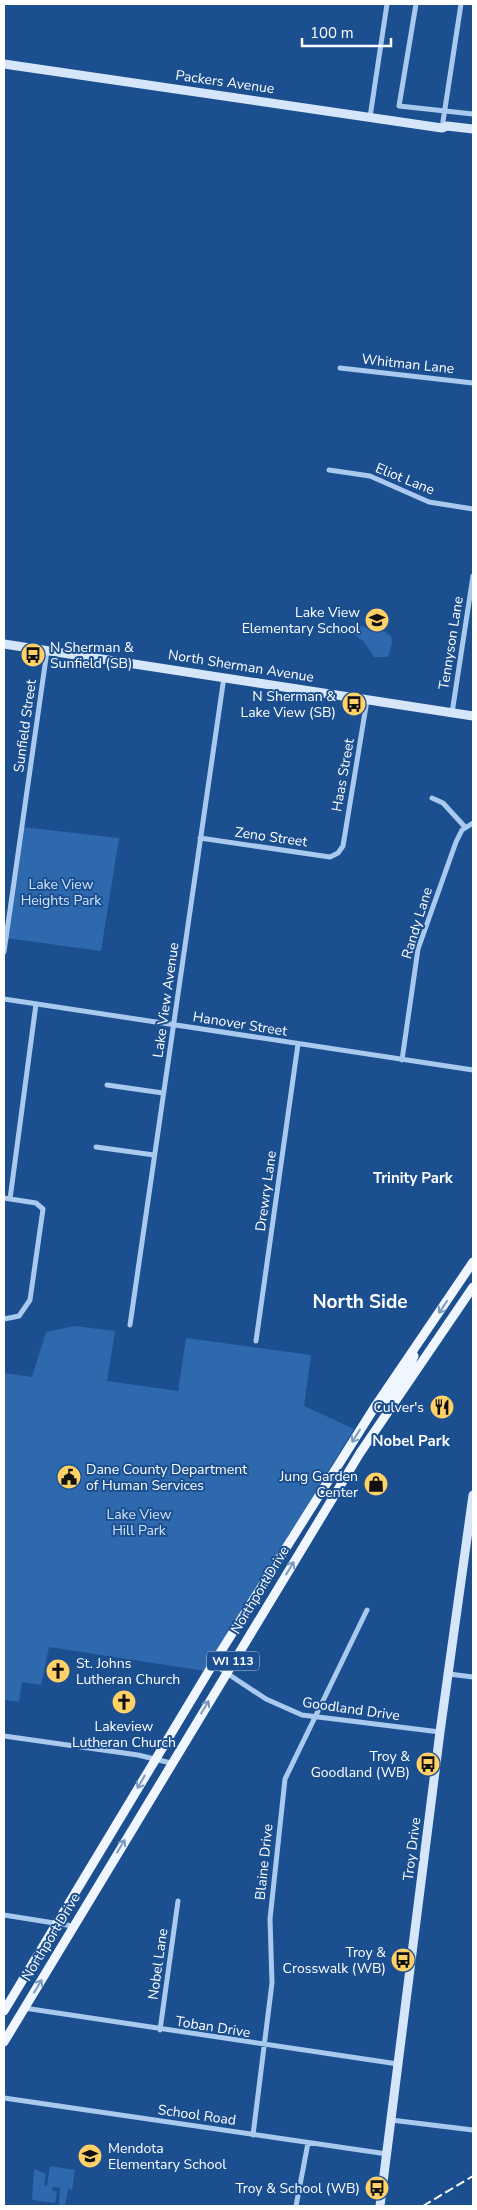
<svg xmlns="http://www.w3.org/2000/svg" width="477" height="2210" font-family="'Nunito Sans',sans-serif">
<rect width="100%" height="100%" fill="#1b4f8f"/>
<path fill="#2e69ad" d="M362 626 371 630 378 627 391 636 392 643 388 657H374L364 642 355 635 356 628Z
M22 827 119 838 101 951 6 938Z
M74 1326 115 1331 107 1381 178 1391 186 1338 311 1355 304 1406 354 1429 205 1671 49 1647 41 1685 22 1682 19 1702 4 1700V1373L32 1377 46 1332Z
M50 2166 75 2170 72 2190 68 2189 65 2206H59L60 2188 53 2187 52 2191H57L55 2203 32 2200 34 2169 46 2174 44 2185 47 2186Z"/>
<g fill="none" stroke-linecap="round" stroke-linejoin="round">
<path stroke="#a9c9ee" stroke-width="5" d="M416 4 399 106 473 114
M370 117 387 4
M442 128 461 4
M340 368 473 383
M329 470 370 476 429 502 473 509
M452 713 473 576
M432 798 443 803 465 827
M200 838 330 857 338 853 343 846 367 700
M4 952 47 651
M4 999 473 1070
M402 1060 418 949 456 842 462 830 473 823
M107 1085 163 1093
M96 1147 154 1155
M4 1198 36 1203 43 1209 30 1300 19 1316 4 1319
M10 1199 36 1004
M130 1325 224 677
M256 1341 298 1044
M213 1664 266 1699 302 1715 440 1732
M449 1674 473 1677
M4 1736 138 1755 171 1763
M4 1915 73 1926
M24 2008 398 2064
M160 2030 178 1901
M4 2098 387 2154
M391 2120 473 2130
M253 2135 272 1983 270 1919 285 1779 367 1610
M296 2206 308 2143"/>
<path stroke="#d6e6fa" stroke-width="9" d="M4 64 442 128 447 126 473 129
M4 644 473 716
M380 2206 440 1732 473 1495"/>
<path stroke="#f0f6ff" stroke-width="9" d="M388 1409 387 1401 408 1370 414 1356
M4 2011 213 1664 376 1405 473 1262
M4 2042 360 1453 473 1287"/>
<path stroke="#fff" stroke-width="2" stroke-dasharray="9 4" stroke-linecap="butt" d="M423 2206 473 2176"/>
</g>
<defs><path id="oneway-shaft" d="M-6 0H5M1.5-3L5.5 0L1.5 3" fill="none" stroke-width="1.6" stroke-linecap="round" stroke-linejoin="round" transform="scale(1.25)"/></defs>
<g stroke="#7b9ac1">
<use href="#oneway-shaft" transform="translate(443 1307) rotate(124)"/>
<use href="#oneway-shaft" transform="translate(356 1436) rotate(122)"/>
<use href="#oneway-shaft" transform="translate(290 1568) rotate(-59)"/>
<use href="#oneway-shaft" transform="translate(205 1707) rotate(-59)"/>
<use href="#oneway-shaft" transform="translate(141 1782) rotate(120)"/>
<use href="#oneway-shaft" transform="translate(121 1846) rotate(-59)"/>
<use href="#oneway-shaft" transform="translate(38 1986) rotate(-59)"/>
</g>
<defs>
<symbol id="school-disc" viewBox="-11 -11 22 22"><circle r="9.5" fill="#ffd166" stroke="#1b4f8f"/><path d="M0-5L7-2L0 1L-7-2ZM-4 1L0 2.5L4 1V4Q0 6-4 4Z" fill="#111"/></symbol>
<symbol id="bus-disc" viewBox="-11 -11 22 22"><circle r="9.5" fill="#ffd166" stroke="#1b4f8f"/><path d="M-5-6H5V4H4V6H2V4H-2V6H-4V4H-5ZM-3.5-4V0h7V-4ZM-3.5 1.2v1.5H-2V1.2ZM2 1.2v1.5H3.5V1.2Z" fill="#111"/></symbol>
<symbol id="restaurant-disc" viewBox="-11 -11 22 22"><circle r="9.5" fill="#ffd166" stroke="#1b4f8f"/><path d="M-5-6h1v4h1v-4h1v4h1v-4h1v5L-1.5 .5V6h-2V.5L-5-1ZM5-6V6H3V1.5H1.5Q1.5-4 5-6Z" fill="#111"/></symbol>
<symbol id="civic-disc" viewBox="-11 -11 22 22"><circle r="9.5" fill="#ffd166" stroke="#1b4f8f"/><path d="M-.6-6.5H3V-4.5H.6V-3L4-1V1h2V6H-6V1h2V-1L-.6-3ZM-1.2 2.5V6h2.4V2.5Z" fill="#111"/></symbol>
<symbol id="shop-disc" viewBox="-11 -11 22 22"><circle r="9.5" fill="#ffd166" stroke="#1b4f8f"/><path d="M-5-2.5h2.3a2.7 3.5 0 0 1 5.4 0H5L5.5 6h-11ZM-1.5-2.5h3a1.5 2.3 0 0 0-3 0Z" fill="#111"/></symbol>
<symbol id="church-disc" viewBox="-11 -11 22 22"><circle r="9.5" fill="#ffd166" stroke="#1b4f8f"/><path d="M-1.2-6h2.4v3.5h3.3v2.4h-3.3V6h-2.4V-.1h-3.3v-2.4h3.3Z" fill="#111"/></symbol>
</defs>
<g fill-rule="evenodd">
<use href="#school-disc" x="363" y="606" width="28" height="28"/>
<use href="#bus-disc" x="19" y="641" width="28" height="28"/>
<use href="#bus-disc" x="340" y="690" width="28" height="28"/>
<use href="#restaurant-disc" x="428" y="1393" width="28" height="28"/>
<use href="#civic-disc" x="55" y="1463" width="28" height="28"/>
<use href="#shop-disc" x="362" y="1470" width="28" height="28"/>
<use href="#church-disc" x="44" y="1657" width="28" height="28"/>
<use href="#church-disc" x="110" y="1688" width="28" height="28"/>
<use href="#bus-disc" x="414" y="1750" width="28" height="28"/>
<use href="#bus-disc" x="389" y="1946" width="28" height="28"/>
<use href="#school-disc" x="76" y="2142" width="28" height="28"/>
<use href="#bus-disc" x="363" y="2174" width="28" height="28"/>
</g>
<g text-anchor="middle" dominant-baseline="central" stroke-width="4" stroke-linejoin="round" paint-order="stroke">
<rect fill="#1b4f8f" stroke="#bbcadd" stroke-width="1" x="207" y="1651.5" width="52" height="19" rx="4"/>
<g font-size="12" font-weight="bold" fill="#fff">
<text x="233" y="1661">WI 113</text>
</g>
<g font-size="14" fill="#fff" stroke="#1b4f8f">
<text transform="translate(225 82) rotate(8)">Packers Avenue</text>
<text transform="translate(408 364) rotate(6)">Whitman Lane</text>
<text transform="translate(405 479) rotate(22)">Eliot Lane</text>
<text transform="translate(451 643) rotate(-81)">Tennyson Lane</text>
<text transform="translate(241 666) rotate(9)">North Sherman Avenue</text>
<text transform="translate(25 726) rotate(-82)">Sunfield Street</text>
<text transform="translate(343 775) rotate(-80)">Haas Street</text>
<text transform="translate(271 837) rotate(8)">Zeno Street</text>
<text transform="translate(417 923) rotate(-73)">Randy Lane</text>
<text transform="translate(166 1000) rotate(-82)">Lake View Avenue</text>
<text transform="translate(240 1024) rotate(9)">Hanover Street</text>
<text transform="translate(266 1191) rotate(-82)">Drewry Lane</text>
<text transform="translate(260 1590) rotate(-59)">Northport Drive</text>
<text transform="translate(351 1709) rotate(8)">Goodland Drive</text>
<text transform="translate(412 1849) rotate(-83)">Troy Drive</text>
<text transform="translate(264 1862) rotate(-84)">Blaine Drive</text>
<text transform="translate(51 1937) rotate(-59)">Northport Drive</text>
<text transform="translate(158 1964) rotate(-82)">Nobel Lane</text>
<text transform="translate(213 2027) rotate(9)">Toban Drive</text>
<text transform="translate(197 2115) rotate(8)">School Road</text>
</g>
<g font-size="14" fill="#fff" stroke="#1b4f8f" text-anchor="end">
<text x="360" y="612">Lake View<tspan x="360" dy="16">Elementary School</tspan></text>
<text x="50" y="647" text-anchor="start">N Sherman &amp;<tspan x="50" dy="16">Sunfield (SB)</tspan></text>
<text x="336" y="696">N Sherman &amp;<tspan x="336" dy="16">Lake View (SB)</tspan></text>
<text x="424" y="1407">Culver's</text>
<text x="86" y="1469" text-anchor="start">Dane County Department<tspan x="86" dy="16">of Human Services</tspan></text>
<text x="358" y="1476">Jung Garden<tspan x="358" dy="16">Center</tspan></text>
<text x="76" y="1663" text-anchor="start">St. Johns<tspan x="76" dy="16">Lutheran Church</tspan></text>
<text x="124" y="1726" text-anchor="middle">Lakeview<tspan x="124" dy="16">Lutheran Church</tspan></text>
<text x="410" y="1756">Troy &amp;<tspan x="410" dy="16">Goodland (WB)</tspan></text>
<text x="386" y="1952">Troy &amp;<tspan x="386" dy="16">Crosswalk (WB)</tspan></text>
<text x="108" y="2148" text-anchor="start">Mendota<tspan x="108" dy="16">Elementary School</tspan></text>
<text x="360" y="2188">Troy &amp; School (WB)</text>
</g>
<g font-size="14" fill="#cfe3fa" stroke="#1b4f8f">
<text x="61" y="884">Lake View<tspan x="61" dy="16">Heights Park</tspan></text>
<text x="139" y="1514">Lake View<tspan x="139" dy="16">Hill Park</tspan></text>
</g>
<g font-size="15" font-weight="bold" fill="#fff" stroke="#1b4f8f">
<text x="413" y="1178">Trinity Park</text>
<text x="411" y="1441">Nobel Park</text>
</g>
<g font-size="19" font-weight="bold" fill="#fff" stroke="#1b4f8f">
<text x="360" y="1302">North Side</text>
</g>
</g>
<rect width="477" height="2210" fill="none" stroke="#ffffff" stroke-width="10"/>
<path d="M302 38v8h89v-8" fill="none" stroke="#ffffff" stroke-width="2.5"/>
<text x="310" y="38" font-size="15" fill="#ffffff" stroke="#1b4f8f" stroke-width="4" paint-order="stroke">100 m</text>
</svg>
